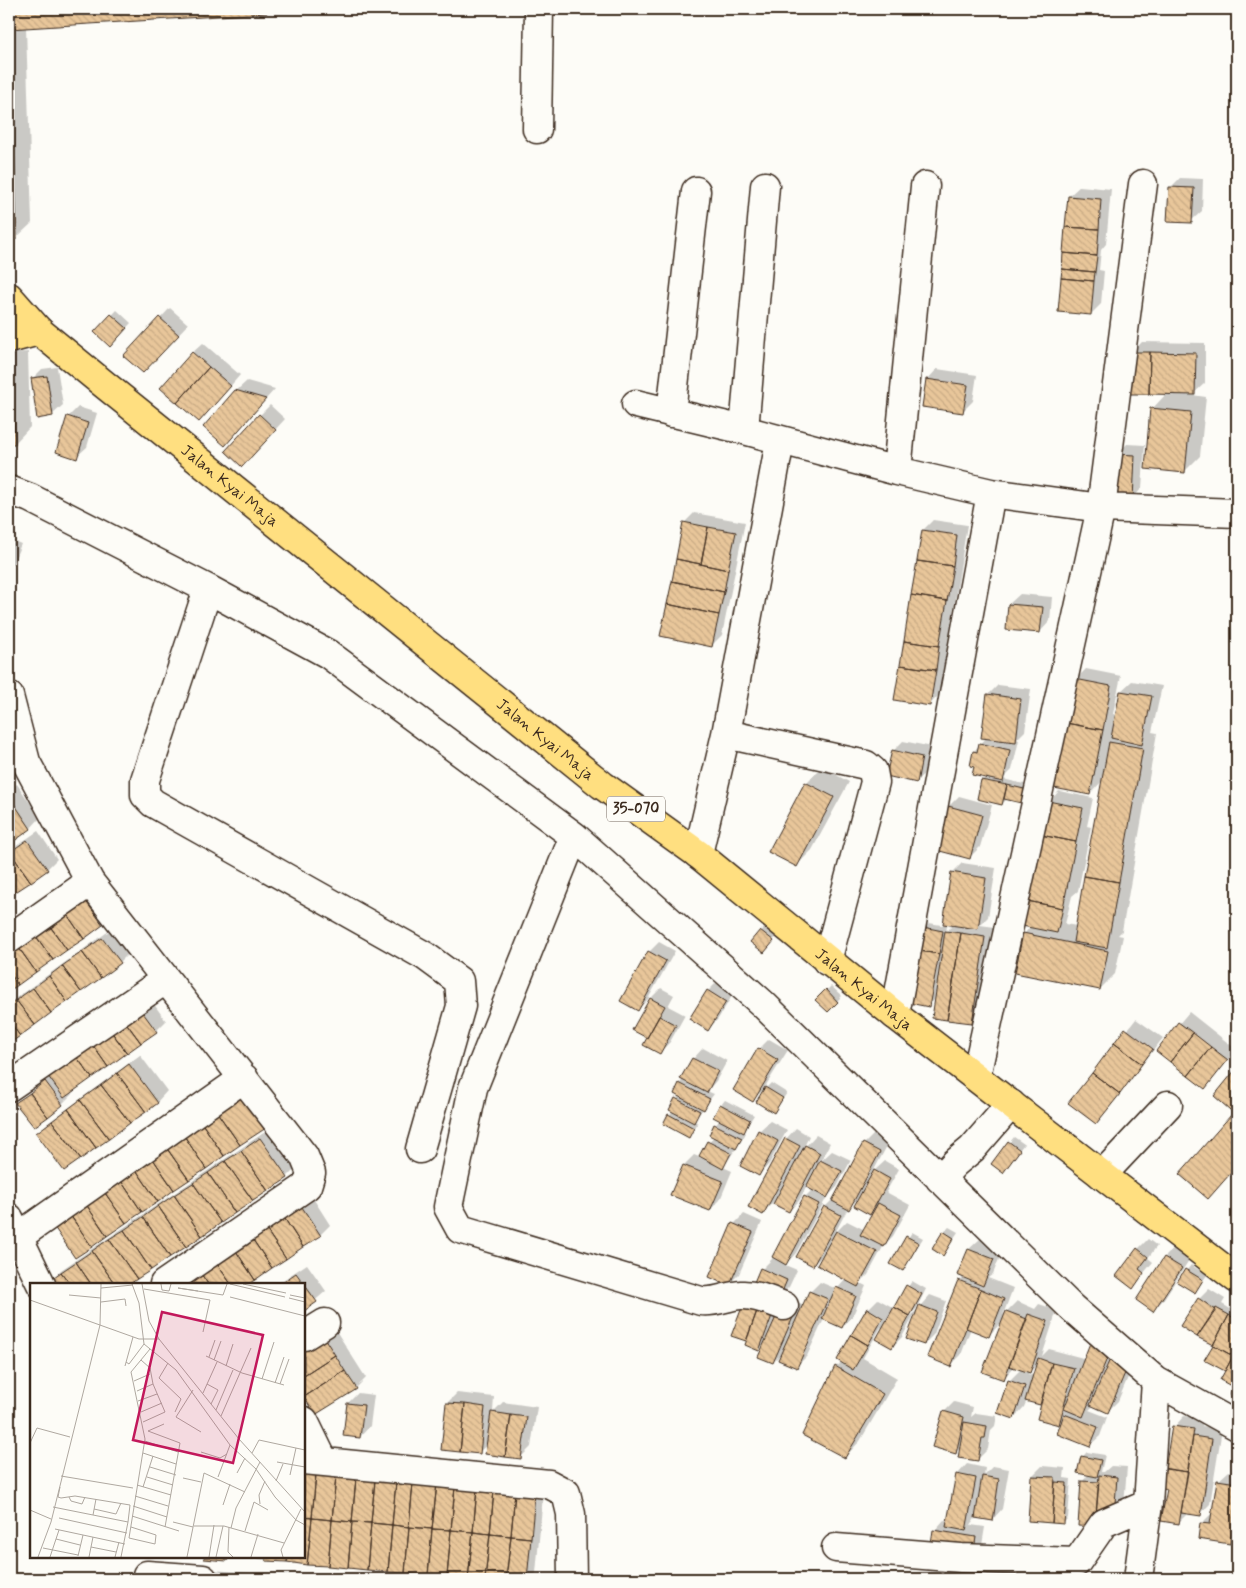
<svg xmlns="http://www.w3.org/2000/svg" width="1246" height="1588" font-family="Mynerve,sans-serif">
<defs>
<pattern id="building-back-hatch" width="6" height="6" patternUnits="userSpaceOnUse" patternTransform="scale(1.25)"><rect width="6" height="6" fill="#e8c69a"/><path d="M-1 5l2 2M0 0l6 6M5-1l2 2" fill="none" stroke="#c8aa84"/></pattern>
</defs>
<rect width="100%" height="100%" fill="#fdfcf7"/>
<filter id="ink" filterUnits="userSpaceOnUse"><feTurbulence type="fractalNoise" baseFrequency=".02" numOctaves="2"/><feDisplacementMap in="SourceGraphic" scale="10" xChannelSelector="R" yChannelSelector="G"/><feConvolveMatrix kernelMatrix="1 2 1 2 8 2 1 2 1" color-interpolation-filters="sRGB"/></filter>
<g filter="url(#ink)">
<path fill="#0003" fill-rule="evenodd" d="M9 9H270L267 12 26 27 32 223 16 238H9Z
M1180 178 1203 179 1202 211 1191 221 1170 188Z
M1080 186 1111 189 1106 244 1101 250 1099 270 1104 271 1101 304 1091 314 1069 196Z
M170 308 188 324 153 361 125 356Z
M117 310 131 323 110 345 96 332Z
M1142 342 1205 343V383L1192 395 1206 397 1200 456 1185 471 1152 409 1167 393 1132 352Z
M203 343 240 375 209 411 192 353Z
M28 352 30 427 15 443H9V353Z
M57 367 63 405 52 415 32 379 42 369Z
M937 369 977 375 973 401 963 411 927 380Z
M247 381 275 389 225 445 236 391Z
M270 405 285 419 252 455 260 415Z
M78 407 97 413 87 447 76 457 68 417Z
M1127 444 1145 445 1142 488 1132 499 1117 455Z
M694 513 745 522 722 635 712 645 661 635 684 523Z
M933 520 967 525 940 694 929 705 923 530Z
M9 539 21 544 9 573Z
M1020 594 1052 597 1050 621 1040 632 1007 629 1009 604Z
M1086 669 1121 676 1113 714 1117 715 1121 691 1132 681 1162 686 1152 732 1157 733 1122 931 1118 935 1123 936 1115 974 1100 989 1024 934 1031 926 1049 802 1059 791 1093 798 1087 826 1091 827 1078 891 1072 896 1065 924 1077 926 1103 780 1090 794 1076 679Z
M998 685 1031 689 1025 731 1017 739 1019 740 1012 770 1003 779 1041 788 1007 799 1002 804 978 798 982 780 986 777 976 766 974 751 987 737 988 695Z
M903 741 932 747 927 771 916 781 893 751Z
M822 767 849 782 812 850 797 865 806 783Z
M17 784 40 818 30 829 9 843V790Z
M959 796 992 805 980 847 970 857 949 806Z
M38 831 57 859 47 869 9 896V851Z
M962 863 996 868 988 917 980 925 995 927 981 1012 971 1022 936 998 929 1005 924 928 929 923 947 926 946 932 954 924 952 873Z
M94 888 112 914 102 924 9 990V948Z
M766 926 777 936 768 946 752 942Z
M113 928 130 952 120 962 9 1042V1003Z
M659 942 675 951 648 999 638 1010 649 952Z
M718 981 735 991 718 1019 708 1029V991Z
M831 986 842 996 828 1010 817 1000Z
M661 988 674 995 668 1006 685 1015 670 1042 660 1052 648 1038 634 1030 651 998Z
M148 996 166 1021 156 1031 71 1092 72 1094 62 1104H17Z
M1189 1012 1237 1050 1205 1088 1157 1050Z
M1136 1019 1163 1038 1096 1123 1070 1103Z
M769 1039 788 1050 763 1090 752 1100 759 1049Z
M703 1048 727 1061 716 1081 707 1091 714 1094 694 1121 698 1123 689 1136 669 1115 673 1111 670 1109 680 1095V1084L693 1059Z
M140 1055 167 1091 157 1102 65 1169 37 1133 48 1123Z
M1237 1069V1166L1208 1198 1180 1174 1235 1112 1215 1096Z
M771 1083 787 1093 774 1111 766 1088Z
M725 1100 754 1115 743 1132 746 1133 740 1143 723 1167 732 1171 720 1200 710 1210 672 1194 684 1165 694 1155 704 1159 701 1155 714 1136 710 1134 720 1119 721 1105Z
M770 1121 787 1130 769 1164 759 1175V1131Z
M271 1128 297 1167 287 1177 128 1284H54L51 1280 61 1270Z
M796 1128 809 1136 803 1149 816 1135 830 1143 820 1162 832 1151 851 1160 837 1187 827 1197 796 1253 785 1265 797 1270 789 1287 779 1297 762 1269 772 1259 805 1197 813 1189 807 1186 799 1201 789 1211 773 1202 763 1213 786 1139Z
M874 1134 889 1142 873 1172 885 1161 899 1169 886 1192 910 1205 893 1236 884 1245 868 1275 860 1283 866 1286 852 1317 842 1327 824 1319 807 1356 797 1366 783 1352 773 1362 765 1343 759 1349 748 1341 733 1335 745 1303 791 1299 804 1305 810 1292 820 1282 837 1289 846 1279 825 1253 813 1265 825 1207 835 1197 864 1144ZM859 1198 856 1206 873 1215 865 1230 847 1221 835 1233 848 1208Z
M1014 1137 1024 1144 1007 1166 993 1164Z
M311 1195 330 1225 320 1235 245 1284H176Z
M744 1214 762 1222 739 1274 729 1284 734 1224Z
M949 1227 958 1232 943 1254 944 1232Z
M912 1232 923 1238 903 1270 892 1263Z
M980 1239 1003 1249 993 1274 988 1278 1013 1288 1003 1315 1017 1301 1035 1309 1039 1304 1057 1310 1042 1356 1049 1349 1083 1358V1363L1091 1344 1101 1334 1137 1356 1118 1401 1108 1411 1094 1405 1089 1410 1107 1417 1100 1436 1089 1446 1064 1417 1059 1423 1042 1404 1027 1400 1024 1407 1014 1418 1009 1381 1021 1369 1014 1367 1003 1379V1321L989 1335 971 1328 961 1355 951 1365 959 1281 964 1277 959 1275 969 1249ZM1037 1364 1034 1376 1028 1374Z
M1148 1239 1157 1246 1148 1258 1153 1262 1132 1287 1138 1249Z
M1175 1247 1191 1257 1163 1300 1153 1310 1137 1300 1165 1257Z
M307 1264 326 1291 304 1310V1284H277Z
M1191 1265 1207 1275 1195 1292 1178 1281Z
M912 1281 926 1289 916 1309 905 1320 906 1322 930 1295 946 1301 934 1334 924 1344 915 1314 902 1337 892 1347 881 1327 863 1358 897 1378 860 1441 845 1457 836 1367 842 1362 868 1309 878 1299 894 1308Z
M1209 1289 1225 1299 1222 1304 1234 1311 1237 1308V1381L1233 1385 1230 1366 1225 1369 1214 1345 1199 1299Z
M333 1326 366 1378 356 1388 315 1414 304 1396V1345Z
M358 1393 374 1395 370 1426 360 1437 348 1403Z
M457 1393 494 1397 493 1412 503 1402 537 1407 531 1447 521 1457 488 1444 479 1452 447 1403Z
M954 1402 973 1407 971 1417 976 1413 997 1416 995 1426 991 1430 988 1449 977 1460 962 1446 955 1453 944 1412Z
M1184 1416 1203 1419 1202 1426 1222 1429 1210 1504 1200 1514 1188 1513 1178 1523 1163 1469 1167 1464 1174 1427Z
M304 1452 545 1473 536 1573 529 1579H485L248 1558 304 1557Z
M1087 1452 1105 1455 1101 1472H1104L1111 1466 1127 1467 1124 1505 1114 1515 1082 1482 1089 1474 1082 1457Z
M967 1464 985 1468 984 1475 993 1466 1009 1469 1002 1509 992 1520 976 1517 971 1525 985 1527 982 1545 972 1555 934 1531 944 1520 949 1521 957 1475Z
M1042 1466 1065 1468 1064 1478 1071 1479 1068 1518 1063 1523 1052 1522 1032 1476Z
M1229 1471 1237 1472V1535L1230 1543 1202 1523 1212 1513 1218 1481Z
M177 1567 324 1579H167Z"/>
<path fill="url(#building-back-hatch)" stroke="#3b2a1e" d="M9 9H267V13L9 29Z
M9 38H11L17 239H9Z
M1169 187 1194 188 1192 223 1167 222Z
M1068 196 1101 199 1099 229 1065 227Z
M1065 227 1099 229 1097 256 1063 253Z
M1063 253 1097 256 1095 272 1062 269Z
M1062 269 1095 272 1094 281 1061 278Z
M1061 278 1094 281 1091 315 1058 312Z
M111 314 127 328 110 347 94 332Z
M159 317 179 335 143 373 123 356Z
M192 352 209 367 177 403 160 388Z
M1131 352H1150L1149 394H1130Z
M1150 352 1196 353 1195 395 1149 394Z
M9 367H13L15 444H9Z
M209 367 231 386 199 422 177 403Z
M47 376 53 416 37 419 31 378Z
M926 379 968 385 963 413 922 407Z
M235 390 266 399 225 446 203 427Z
M1150 408 1191 412 1185 473 1145 469Z
M259 414 276 430 242 467 225 451Z
M67 416 88 423 77 459 56 452Z
M1115 454 1135 455 1133 500 1113 499Z
M683 522 708 527 701 564 676 559Z
M708 527 736 532 728 570 701 564Z
M922 530 957 535 953 566 917 561Z
M676 559 728 570 724 592 672 581Z
M917 561 953 566 947 601 911 595Z
M672 581 724 592 719 615 667 604Z
M911 595 947 601 939 646 904 641Z
M667 604 719 615 712 647 660 636Z
M1008 604 1043 607 1040 633 1006 630Z
M904 641 939 646 936 670 900 665Z
M900 665 936 670 930 706 894 700Z
M1075 679 1111 686 1103 730 1066 723Z
M1120 691 1152 696 1142 745 1111 738Z
M987 694 1021 699 1016 742 981 738Z
M1066 723 1103 730 1090 795 1054 788Z
M1109 742 1143 748 1119 882 1084 876Z
M979 743 1010 750 1003 782 972 775 974 767 970 766 973 751 977 752Z
M892 750 922 757 917 783 886 776Z
M981 780 1007 785 1002 805 977 799Z
M805 782 834 797 797 867 768 852Z
M1007 785 1037 792 1034 806 1004 799Z
M9 796 31 829 10 844 9 842Z
M1048 801 1083 808 1076 842 1041 835Z
M948 806 982 815 970 859 936 850Z
M1041 835 1076 842 1063 908 1027 901Z
M27 840 48 870 31 882 10 852Z
M10 852 31 882 11 895 9 892Z
M951 872 986 878 978 929 943 924Z
M1084 876 1119 882 1107 948 1073 942Z
M83 897 103 925 84 939 64 910Z
M1027 901 1063 908 1057 933 1022 926Z
M64 910 84 939 67 950 47 922Z
M47 922 67 950 53 960 33 932Z
M923 927 943 931 939 954 919 951Z
M760 930 774 941 764 953 750 942Z
M945 931 961 933 947 1020 932 1018Z
M33 932 53 960 36 972 16 944Z
M961 933 985 937 972 1023 947 1020Z
M1023 933 1108 951 1100 990 1015 973Z
M102 938 121 963 101 978 82 952Z
M16 944 36 972 18 985 9 972V949Z
M648 951 666 961 638 1011 620 1001Z
M919 951 939 954 929 1007 909 1003Z
M82 952 101 978 81 992 62 966Z
M62 966 81 992 67 1002 49 976Z
M9 972 18 985 9 991Z
M49 976 67 1002 51 1013 33 988Z
M33 988 51 1013 35 1025 16 1000Z
M826 989 838 1002 828 1012 815 1000Z
M707 990 726 1002 708 1031 689 1019Z
M650 998 665 1006 647 1038 632 1030Z
M16 1000 35 1025 20 1036 9 1021V1005Z
M138 1006 157 1032 141 1043 122 1017Z
M659 1016 676 1025 660 1054 643 1045Z
M122 1017 141 1043 127 1053 108 1027Z
M9 1021 20 1036 9 1044Z
M1178 1022 1193 1033 1170 1062 1156 1051Z
M108 1027 127 1053 108 1067 89 1040Z
M1125 1028 1153 1049 1142 1064 1114 1043Z
M1193 1033 1211 1047 1188 1076 1170 1062Z
M89 1040 108 1067 92 1078 73 1052Z
M1114 1043 1142 1064 1120 1094 1092 1073Z
M1211 1047 1228 1060 1205 1089 1188 1076Z
M758 1048 778 1060 753 1102 733 1090Z
M73 1052 92 1078 64 1098 45 1072Z
M692 1058 718 1071 707 1093 680 1079Z
M129 1064 158 1103 146 1112 117 1073Z
M1236 1069 1237 1070V1116L1214 1096Z
M117 1073 146 1112 130 1123 101 1085Z
M1092 1073 1120 1094 1096 1124 1068 1103Z
M45 1081 63 1105 48 1117 30 1093Z
M679 1083 710 1099 704 1110 674 1094Z
M101 1085 130 1123 109 1139 80 1100Z
M765 1087 783 1098 774 1113 756 1102Z
M238 1088 266 1128 240 1145 212 1105Z
M30 1093 48 1117 34 1127 15 1103Z
M675 1098 700 1111 694 1123 669 1110Z
M80 1100 109 1139 96 1148 68 1109Z
M720 1104 750 1120 744 1133 713 1117Z
M212 1105 240 1145 224 1156 197 1116Z
M68 1109 96 1148 81 1159 52 1121Z
M668 1114 694 1128 689 1138 663 1124Z
M1232 1114 1237 1119V1166L1208 1199 1179 1174Z
M197 1116 224 1156 206 1169 179 1128Z
M52 1121 81 1159 64 1171 36 1133Z
M714 1124 742 1138 736 1149 709 1135Z
M179 1128 206 1169 189 1180 161 1140Z
M758 1130 778 1141 759 1176 740 1166Z
M260 1138 288 1178 268 1191 241 1151Z
M785 1138 800 1146 763 1215 748 1207Z
M161 1140 189 1180 174 1190 147 1150Z
M707 1141 731 1153 723 1169 699 1156Z
M1008 1141 1020 1150 1003 1173 991 1164Z
M863 1143 880 1152 849 1210 832 1201Z
M805 1145 820 1153 789 1212 773 1204Z
M147 1150 174 1190 158 1202 130 1161Z
M241 1151 268 1191 253 1201 225 1161Z
M820 1160 842 1171 827 1198 806 1187Z
M130 1161 158 1202 142 1212 115 1172Z
M225 1161 253 1201 235 1213 208 1173Z
M683 1165 723 1181 710 1211 670 1195Z
M874 1170 890 1179 870 1215 854 1206Z
M115 1172 142 1212 126 1223 98 1183Z
M208 1173 235 1213 221 1223 193 1183Z
M98 1183 126 1223 107 1236 80 1195Z
M193 1183 221 1223 202 1236 174 1195Z
M80 1195 107 1236 92 1247 64 1206Z
M174 1195 202 1236 186 1247 158 1206Z
M804 1196 819 1204 786 1265 772 1257Z
M878 1203 901 1215 884 1247 860 1235Z
M300 1204 321 1236 303 1247 283 1216Z
M64 1206 92 1247 75 1258 48 1218Z
M158 1206 186 1247 170 1257 143 1217Z
M824 1206 841 1215 813 1266 796 1257Z
M283 1216 303 1247 286 1259 265 1228Z
M143 1217 170 1257 151 1270 124 1230Z
M732 1223 753 1232 729 1286 709 1277Z
M265 1228 286 1259 272 1268 251 1237Z
M124 1230 151 1270 137 1279 109 1239Z
M836 1231 877 1252 858 1287 817 1265Z
M943 1231 954 1238 943 1256 932 1249Z
M906 1236 919 1243 903 1271 890 1264Z
M251 1237 272 1268 255 1280 234 1248Z
M109 1239 137 1279 130 1284H115L92 1251Z
M234 1248 255 1280 248 1284H231L215 1261Z
M1137 1248 1148 1257 1139 1269 1144 1273 1133 1289 1116 1276Z
M968 1249 994 1259 983 1286 957 1275Z
M92 1251 115 1284H91L76 1262Z
M1164 1257 1182 1268 1153 1312 1136 1300Z
M215 1261 231 1284H208L199 1271Z
M76 1262 91 1284H70L61 1272Z
M760 1268 787 1280 779 1299 752 1287Z
M1185 1269 1203 1280 1195 1293 1177 1282Z
M199 1271 208 1284H187Z
M61 1272 70 1284H52L50 1280Z
M296 1273 317 1302 304 1311V1284H280Z
M958 1280 981 1289 951 1367 927 1357Z
M906 1285 922 1294 910 1316 894 1307Z
M836 1287 856 1296 842 1328 822 1319Z
M981 1289 1004 1299 989 1337 966 1328Z
M809 1291 828 1299 797 1368 778 1360Z
M1198 1298 1216 1310 1197 1337 1180 1326Z
M744 1302 758 1308 746 1341 731 1336Z
M919 1305 937 1312 924 1345 906 1339Z
M894 1307 910 1316 892 1348 876 1339Z
M758 1308 773 1313 759 1351 745 1345Z
M780 1308 794 1315 773 1363 758 1357Z
M867 1308 883 1318 868 1345 851 1335Z
M1216 1308 1229 1315 1213 1345 1197 1337Z
M1006 1311 1027 1319 1004 1380 982 1372Z
M1028 1314 1048 1321 1030 1373 1009 1366Z
M1229 1315 1237 1320V1349L1233 1356 1213 1345Z
M851 1335 868 1345 853 1370 837 1360Z
M323 1336 335 1355 304 1375V1348Z
M1090 1343 1110 1351 1083 1417 1064 1409Z
M1213 1345 1233 1356 1225 1371 1204 1360Z
M1237 1349V1378L1233 1387 1220 1380Z
M335 1355 345 1371 304 1397V1375Z
M1038 1358 1052 1363 1040 1405 1025 1401Z
M1110 1359 1128 1366 1108 1413 1090 1405Z
M1052 1363 1074 1368 1059 1425 1037 1419Z
M835 1366 883 1394 845 1458 802 1435Z
M345 1371 357 1389 315 1415 304 1397Z
M1008 1380 1025 1386 1014 1419 997 1413Z
M1237 1380V1398L1230 1394Z
M347 1403 364 1405 360 1438 343 1436Z
M446 1403 465 1404 460 1452 441 1450Z
M465 1404 485 1407 480 1454 460 1452Z
M943 1411 964 1417 956 1454 932 1447Z
M491 1412 511 1415 505 1457 485 1454Z
M1064 1414 1098 1427 1090 1447 1057 1434Z
M511 1415 527 1417 521 1459 505 1457Z
M964 1422 987 1426 985 1438H982L978 1461 958 1458Z
M1172 1426 1194 1429 1188 1472 1165 1469Z
M1193 1436 1212 1439 1201 1516 1181 1513Z
M1081 1456 1101 1460 1097 1477 1077 1473Z
M304 1462 317 1463 312 1518 304 1517Z
M317 1463 337 1465 332 1520 312 1518Z
M337 1465 357 1467 352 1522 332 1520Z
M357 1467 376 1469 371 1523 352 1522Z
M1162 1468 1188 1472 1179 1524 1161 1521 1167 1489 1159 1488Z
M376 1469 397 1471 392 1525 371 1523Z
M397 1471 414 1472 409 1527 392 1525Z
M414 1472 438 1474 432 1529 409 1527Z
M438 1474 456 1476 451 1530 432 1529Z
M956 1474 976 1478 966 1531 946 1527Z
M1099 1475 1117 1477 1114 1517 1096 1515Z
M456 1476 478 1478 473 1532 451 1530Z
M982 1476 999 1479 993 1521 975 1518Z
M1031 1476 1055 1477 1052 1523 1028 1521Z
M478 1478 495 1480 490 1534 473 1532Z
M495 1480 516 1481 511 1536 490 1534Z
M1217 1480 1237 1483V1500L1230 1544 1198 1539 1200 1523 1210 1524Z
M516 1481 536 1483 531 1538 511 1536Z
M1081 1481 1099 1482 1095 1527 1078 1526Z
M1055 1482 1067 1483 1064 1524 1052 1523Z
M304 1517 312 1518 307 1565 287 1562 288 1557H304Z
M312 1518 332 1520 328 1566 307 1565Z
M332 1520 352 1522 348 1568 328 1566Z
M352 1522 371 1523 367 1570 348 1568Z
M371 1523 392 1525 388 1572 367 1570Z
M392 1525 409 1527 405 1573 388 1572Z
M409 1527 432 1529 428 1575 405 1573Z
M432 1529 451 1530 447 1577 428 1575Z
M451 1530 473 1532 468 1579 447 1577Z
M933 1530 976 1537 973 1556 930 1550Z
M473 1532 490 1534 485 1579H468Z
M490 1534 511 1536 506 1579H485Z
M511 1536 531 1538 527 1579H506Z
M204 1557H228L227 1561 204 1559Z
M266 1557H288L287 1562 266 1561Z"/>
<g fill="none" stroke-linecap="round" stroke-linejoin="round">
<defs>
<path id="minor" d="M537 129 539 9
M636 404 744 430 897 471 991 493 1101 508 1237 513
M671 413 696 191
M744 430 765 186
M897 471 925 186
M9 490 30 498 208 589 328 654 574 836 763 1004 1072 1308 1156 1381 1237 1426
M208 589 145 780V795L153 803 425 956 459 981 461 1006 420 1149
M9 696 26 762 90 882 304 1156 311 1173 307 1186 164 1284
M726 734 866 765 873 771 875 782 827 961
M574 836 473 1088 448 1207 460 1229 701 1301C716 1303 726 1296 741 1295 756 1294 770 1301 784 1306
M698 854 726 734 780 441
M9 939 90 882
M895 1015 991 493
M976 1076 1101 508 1143 184
M9 1087 165 980
M1102 1175 1168 1105
M940 1179 955 1163 972 1149 1011 1104
M9 1218 41 1284
M18 1237 244 1078
M304 1336 325 1323
M304 1421 324 1462
M304 1460 549 1484 566 1493 571 1514 572 1579
M836 1548 961 1558 1077 1562 1104 1523 1148 1504
M147 1575 203 1579
M1138 1579 1148 1504 1156 1381"/>
<g id="major">
<path id="s1" d="M9 297 39 331 105 385 602 785 698 854 895 1015 1237 1279"/>
<path d="M9 339 39 331"/>
</g>
</defs>
<use href="#minor" stroke="#3b2a1e" stroke-width="31"/>
<use href="#major" stroke="#3b2a1e" stroke-width="31"/>
<use href="#minor" stroke="#fdfcf7" stroke-width="28"/>
<use href="#major" stroke="#ffdf80" stroke-width="28"/>
</g>
</g>
<g text-anchor="middle" dominant-baseline="central" stroke-width="4" stroke-linejoin="round" paint-order="stroke">
<rect fill="#fdfcf7" stroke="#75695f" stroke-width="1" x="607" y="796.5" width="58" height="25" rx="4"/>
<g font-size="15" font-weight="bold" fill="#3b2a1e">
<text x="636" y="809">35-070</text>
</g>
<g font-size="16" fill="#3b2a1e" stroke="#fdfcf7">
<text stroke="none"><textPath href="#s1" startOffset="291">Jalan Kyai Maja</textPath></text>
<text stroke="none"><textPath href="#s1" startOffset="696">Jalan Kyai Maja</textPath></text>
<text stroke="none"><textPath href="#s1" startOffset="1101">Jalan Kyai Maja</textPath></text>
</g>
</g>
<g transform="translate(30 1283)">
<rect width="275" height="275" fill="#fdfcf7"/>
<path fill="none" stroke="#afa8a0" stroke-width="1" d="M102 1 109 20 114 61 146 87 200 162 226 186 245 214 266 237 275 242M112 1 119 38 129 56 209 156 275 229M131 1 132 7 139 8 141 1M200 1 255 14M213 1 256 10M71 5 103 2M148 5 193 12 197 1M148 5 168 8M114 6 180 17 173 49M39 12 71 15M260 12 275 15M200 14 275 33M259 15 275 19M0 17 109 56H129M71 19 95 16 96 23M176 73 212 90 254 102M179 74 185 57M111 77 120 85 123 101 135 129 113 139M184 77 191 58M96 79 99 81 114 61M138 80 129 95 151 116 145 129M95 83 103 54M196 83 203 61M232 96 244 59M104 98 120 91M245 100 254 74M177 101 188 107 181 121M250 101 259 76M163 107 146 134 171 149M107 108 123 101M173 110 187 79M108 118 127 111M186 127 203 87M111 129 132 120M191 133 221 65M118 148 150 160 135 244M118 148 134 141M115 158 148 169M0 160 7 145 40 154M171 169 190 175 197 171M113 170 146 181M222 170 229 157 275 167M247 179 275 184M120 184 146 192M207 190 215 175M260 192 266 165M31 193 103 205M117 194 143 202M188 194 200 162M153 195 171 199M246 198 253 181M107 202 141 212M30 204 28 214 31 215 45 213 100 222 98 239M113 204 123 173M105 213 138 223M39 214 41 218 52 221 55 214M230 221 229 212 235 198M193 222 200 201M103 223 137 234M23 224 98 239 91 274M64 226 86 231 91 220M0 227 21 236M63 232 66 216M102 233 149 248M29 235 97 250M143 239 163 244M164 243H194L254 260M101 244 126 252 125 261 99 255 115 156 101 89 120 66M199 244 198 269 203 274M201 245 206 225 230 179M25 246 95 261M215 248 224 219 238 227M26 256 50 262M61 264 86 269M13 265 48 272M48 273 53 252M8 274 21 239 70 42 71 1M20 274 29 247M59 274 63 254M85 274 89 259M157 274 174 190 215 209M179 274 184 242M186 274 193 243M221 274 228 251M253 274 251 267 271 226"/>
<path fill="#c2185b" fill-opacity="0.15" stroke="#c2185b" stroke-width="2.5" d="M132 29 233 52 203 180 103 157Z"/>
<rect width="275" height="275" fill="none" stroke="#3b2a1e" stroke-width="2.5"/>
</g>
<rect width="1246" height="1588" fill="none" stroke="#fdfcf7" stroke-width="30"/>
<rect x="15" y="15" width="1216" height="1558" fill="none" stroke="#3b2a1e" stroke-width="2" filter="url(#ink)"/>
</svg>
